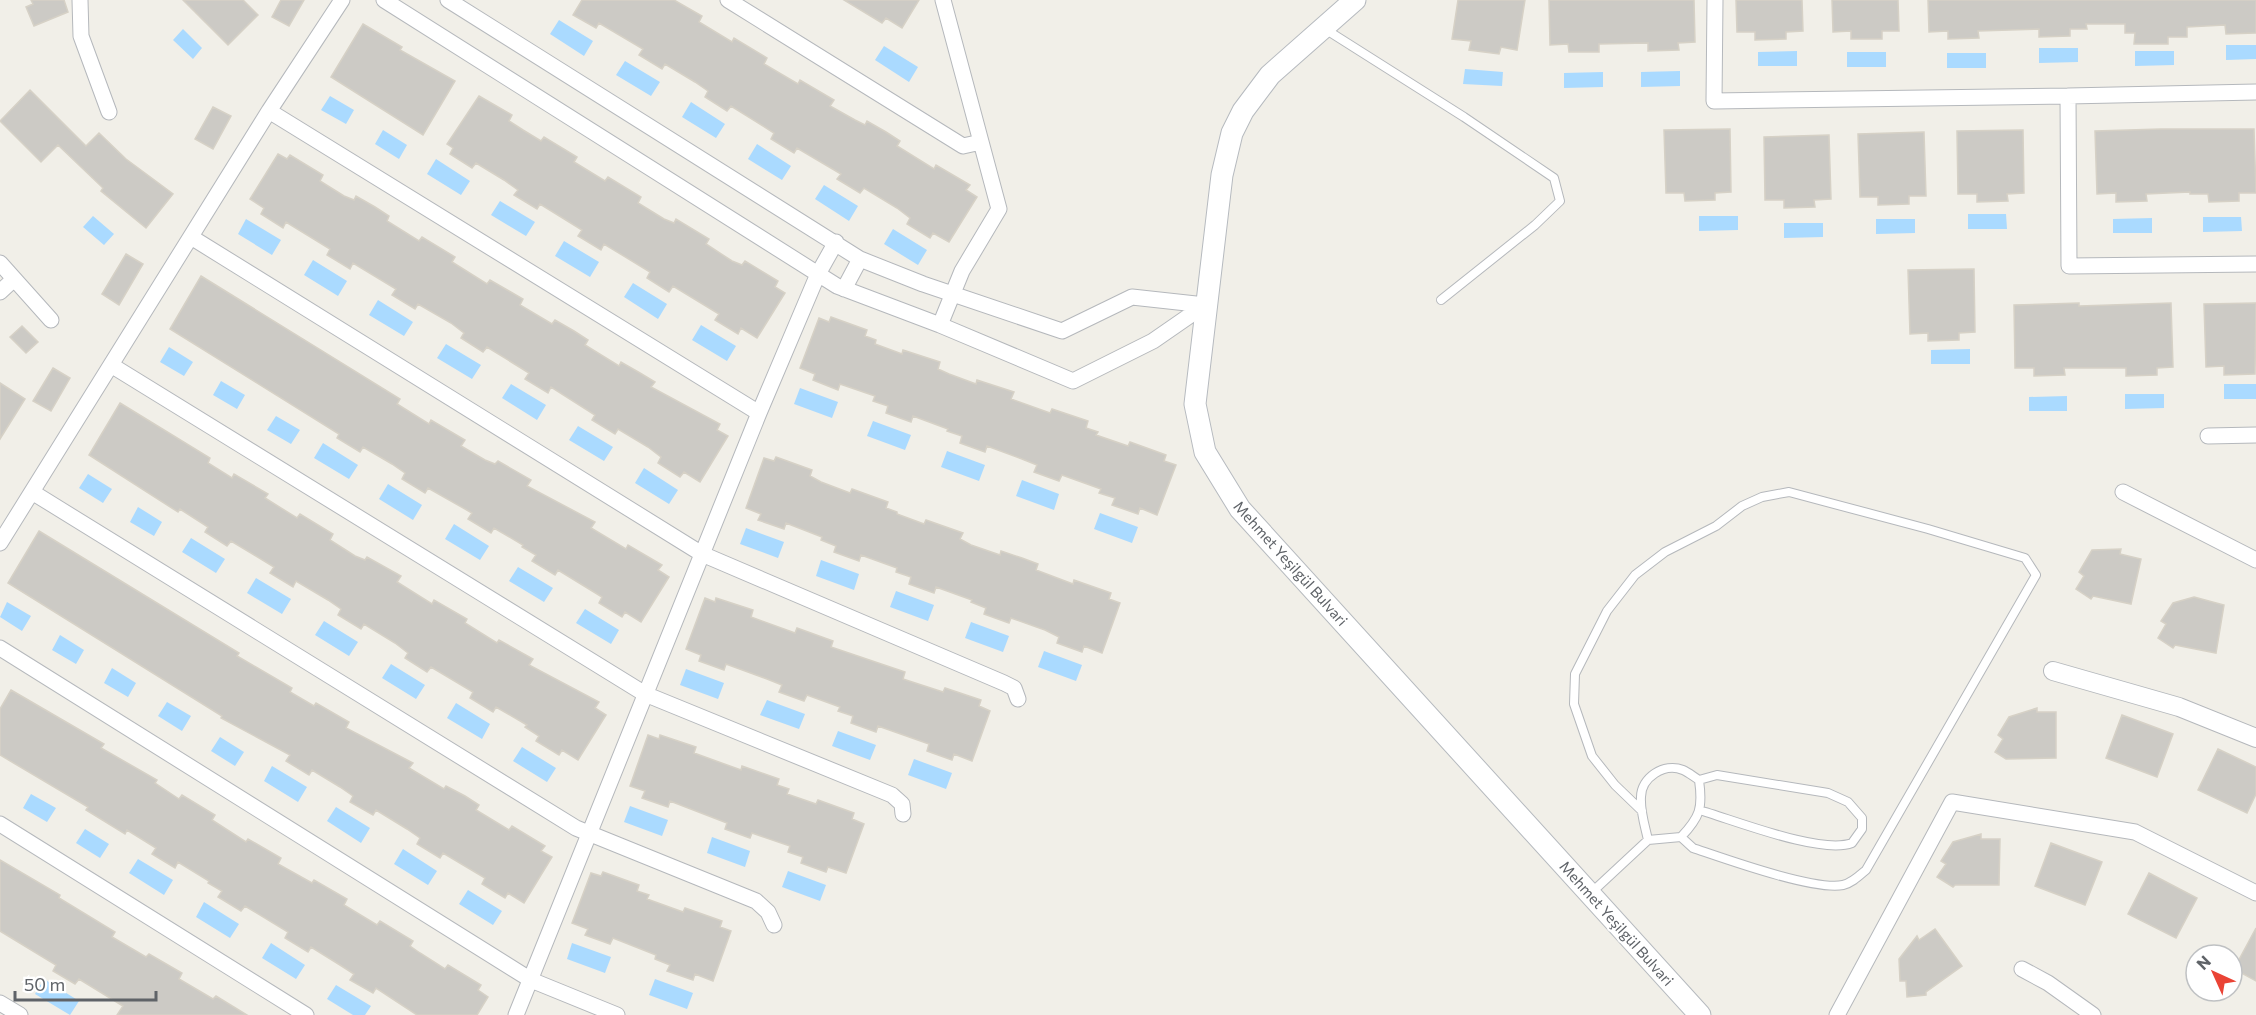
<svg xmlns="http://www.w3.org/2000/svg" width="2256" height="1015" font-family="Commissioner,sans-serif">
<rect width="100%" height="100%" fill="#f1efe8"/>
<path fill="#aadaff" d="M559 20 593 41 584 56 550 34Z
M183 29 202 48 193 59 173 40Z
M2226 45H2256V59L2226 60Z
M884 46 918 67 909 82 875 60Z
M2039 48H2078V62L2039 63Z
M1797 51V66H1758V52Z
M2135 51H2174V65L2135 66Z
M1847 52H1886V67H1847Z
M1947 53H1986V68H1947Z
M625 61 660 82 651 96 616 75Z
M1465 69 1503 72 1502 86 1463 84Z
M1680 71V86L1641 87V72Z
M1603 72V87L1564 88V73Z
M330 96 354 110 346 124 321 110Z
M691 102 725 124 716 138 682 117Z
M383 130 407 145 399 159 375 144Z
M757 144 791 166 782 180 748 159Z
M436 159 470 181 461 195 427 174Z
M824 185 858 206 849 221 815 199Z
M500 201 535 222 526 236 491 215Z
M1968 214H2006L2007 229H1968Z
M93 216 114 234 104 245 83 227Z
M1699 216H1738V230L1699 231Z
M2203 217H2241L2242 231 2203 232Z
M2152 218V233H2113V219Z
M246 219 281 240 272 255 238 234Z
M1876 219H1915V233L1876 234Z
M1784 223H1823V237L1784 238Z
M893 229 927 250 918 265 884 244Z
M564 241 599 262 590 277 555 256Z
M313 260 347 281 338 296 304 275Z
M633 283 667 304 658 319 624 297Z
M378 300 413 322 404 336 369 315Z
M701 325 736 346 727 361 692 340Z
M446 344 481 365 472 379 437 358Z
M169 347 193 362 184 376 160 362Z
M1970 349V364H1931V350Z
M221 381 245 395 237 409 213 395Z
M511 384 546 405 537 420 502 398Z
M2224 384H2256V399H2224Z
M800 388 838 402 832 418 794 404Z
M2125 394H2164V408L2125 409Z
M2067 396V411H2029V397Z
M276 416 300 430 291 444 267 430Z
M873 421 911 435 905 450 867 436Z
M578 426 613 447 604 461 569 440Z
M323 443 358 465 349 479 314 458Z
M947 451 985 465 979 481 941 467Z
M644 468 678 490 669 504 635 483Z
M88 474 112 489 103 503 79 488Z
M1022 480 1059 494 1054 510 1016 496Z
M388 484 422 505 413 520 379 499Z
M138 507 162 522 154 536 130 522Z
M1100 513 1138 527 1132 543 1094 529Z
M454 524 489 546 480 560 445 539Z
M746 528 784 542 778 558 740 544Z
M191 538 225 559 216 573 182 552Z
M821 560 859 574 854 590 816 576Z
M518 567 553 588 544 602 509 581Z
M256 578 291 599 282 614 247 593Z
M896 591 934 605 928 621 890 607Z
M7 602 31 616 22 631 0 617Z
M585 609 619 630 611 644 576 623Z
M324 621 358 642 349 656 315 635Z
M971 622 1009 636 1003 652 965 638Z
M60 635 84 650 76 664 52 650Z
M1044 651 1082 665 1076 681 1038 667Z
M391 664 425 685 416 699 382 678Z
M112 668 136 683 128 697 104 683Z
M686 669 724 683 718 699 680 685Z
M767 700 805 714 799 729 760 715Z
M167 702 191 716 182 731 158 716Z
M456 703 490 724 482 739 447 718Z
M838 731 876 745 870 760 832 746Z
M220 737 244 752 235 766 211 751Z
M522 747 556 768 547 782 513 761Z
M914 759 952 773 946 789 908 775Z
M272 766 307 787 298 802 264 781Z
M31 794 56 808 47 822 23 808Z
M630 806 668 820 662 836 624 822Z
M336 807 370 828 361 843 327 821Z
M85 829 109 844 100 858 76 843Z
M712 837 750 851 745 867 707 853Z
M403 849 437 871 428 885 394 864Z
M138 859 173 880 164 895 129 873Z
M788 871 826 885 820 901 782 887Z
M468 890 502 911 493 925 459 904Z
M204 902 239 924 230 938 196 917Z
M271 943 305 965 296 979 262 958Z
M572 943 611 957 605 973 567 959Z
M44 979 79 1001 70 1015 35 994Z
M655 979 693 993 687 1009 649 995Z
M336 985 371 1006 365 1015H353L327 999Z"/>
<path fill="#cccac5" stroke="#d6d1c6" stroke-width="1.5" d="M31 0H64L68 12 34 26 26 7 33 4Z
M183 0H243L258 15 228 45Z
M281 0H304L289 26 272 17Z
M582 0H674L702 16 699 22 732 42 734 38 767 58 764 64 798 84 800 80 834 100 830 106 855 120 865 125 867 121 886 132 900 141 897 146 934 169 936 165 970 185 966 190 977 197 949 242 933 233 930 238 907 224 910 218 897 208 864 188 860 193 837 179 841 174 797 148 794 153 771 139 774 133 731 106 727 111 705 97 708 91 695 82 665 64 662 69 639 55 643 49 599 23 596 28 573 15Z
M844 0H919L902 28 886 18 882 23Z
M1458 0H1525L1517 50 1501 47 1499 54 1469 50 1471 41 1452 39Z
M1549 0H1694L1695 42 1678 43 1679 50 1648 51V43L1599 44V52H1569L1568 44 1550 45Z
M1736 0H1802L1803 31 1786 32V39L1755 40V32H1737Z
M1832 0H1898L1899 31H1882V39H1851V31L1833 32Z
M1928 0H2256V33L2226 34 2225 25 2187 27V37H2168V44H2134L2135 33H2125V24H2086L2087 29H2070V36L2039 37V29L1978 31 1979 38 1948 39V31L1929 32Z
M363 24 402 47 400 50 455 81 423 135 331 77Z
M30 90 86 146 99 133 126 159 173 194 146 228 101 191 103 188 58 145 41 162 0 121Z
M479 96 512 115 509 121 523 130 541 141 544 137 577 157 574 162 605 181 608 177 641 197 638 203 664 219 674 223 676 219 709 239 706 244 732 261 742 265 745 261 778 281 775 287 785 293 757 338 741 328 738 334 715 320 719 314 673 286 669 292 647 278 650 272 604 244 601 250 578 236 582 230 540 204 537 209 514 195 518 190 504 180 476 163 472 168 450 154 453 148 447 144Z
M213 107 231 116 213 149 195 139Z
M1730 129 1731 192 1715 193V200L1685 201 1684 193H1666L1664 130Z
M2161 129H2254L2256 193H2239V201L2209 202 2208 194H2190V192L2146 194 2147 201 2116 202V193L2097 194 2095 131Z
M2023 130 2024 193 2007 194 2008 201 1977 202V194H1958L1957 131Z
M1924 132 1926 196H1909V204L1878 205V197H1860L1858 134Z
M1829 135 1831 199 1814 200 1815 207 1784 208V200H1765L1764 137Z
M278 154 287 159 290 155 323 175 320 181 344 196 354 200 356 196 375 207 389 216 387 221 419 241 422 237 455 257 452 262 487 284 490 280 509 291 523 299 520 305 552 324 555 320 574 331 588 340 585 345 619 366 621 362 640 373 655 382 651 387 720 424 717 430 728 436 700 482 684 472 680 477 658 463 661 457 648 447 618 429 615 434 592 420 595 415 551 387 548 393 525 379 529 373 487 347 483 352 461 338 464 333 451 323 418 304 415 309 392 295 396 289 353 263 350 269 327 255 330 249 286 222 283 228 261 214 264 208 250 199Z
M126 254 143 264 119 305 102 294Z
M1974 269 1975 332 1959 333V340L1928 341V333L1910 334 1908 270Z
M201 276 400 399 397 404 429 424 431 420 465 440 461 446 485 460 495 464 498 461 531 480 527 486 595 522 591 528 626 549 628 545 662 565 658 570 669 577 641 622 625 612 622 617 599 603 602 597 589 589 558 570 555 575 532 561 536 555 522 547 523 545 494 528 491 533 468 519 472 513 428 488 425 493 402 479 405 473 392 464 363 447 360 452 337 438 339 434 170 329Z
M2079 303V306L2171 303 2173 367 2157 368V375L2126 376V368H2064L2065 375 2034 376V368H2015L2014 305Z
M2256 303 2255 374 2224 375V366L2206 367 2204 304Z
M831 317 867 330 865 336 876 340 875 344 902 354 903 350 940 362 938 369 949 374 976 384 977 380 1014 392 1011 399 1050 413 1052 409 1088 421 1086 428 1098 432 1096 435 1128 446 1130 442 1166 455 1164 461 1176 465 1157 515 1140 508 1138 514 1112 505 1115 498 1099 493 1101 489 1062 475 1059 481 1034 472 1037 465 1022 459 987 446 985 452 960 443 962 436 947 431 948 429 913 416 911 422 886 413 888 406 873 401 875 396 840 384 838 390 813 380 815 374 800 368 819 318 829 322Z
M22 326 38 342 26 353 10 337Z
M53 368 70 378 51 411 33 401Z
M0 383 25 399 0 439Z
M120 403 210 458 208 463 232 478 234 474 268 494 265 498 297 518 300 514 333 534 330 540 355 556 365 560 367 557 401 576 397 582 432 604 434 600 467 619 465 623 497 643 499 640 533 659 529 665 599 702 595 708 606 715 578 760 562 750 559 755 536 741 539 736 525 727 527 725 496 707 493 712 470 698 473 692 431 667 427 672 405 658 408 653 395 643 364 624 361 629 338 615 341 609 328 600 296 581 293 587 270 573 274 567 231 541 227 546 205 532 208 527 180 509 178 512 89 455Z
M776 457 812 470 810 476 821 482 850 493 852 489 888 502 886 508 897 512V514L924 524 926 520 963 533 960 539 971 545 1000 555 1001 551 1022 558 1038 564 1036 570 1073 584 1074 580 1111 593 1109 599 1120 603 1102 653 1084 646 1082 652 1057 643 1059 637 1045 630 1011 618 1009 623 984 614 986 608 971 602 972 600 936 587 934 593 909 584 911 577 896 572 897 568 861 555 859 561 834 552 836 546 821 540 822 537 786 523 784 529 758 520 761 514 746 508 764 458 774 461Z
M39 531 239 653 237 656 292 688 290 692 314 706 316 703 349 722 346 728 413 763 409 768 444 789 446 786 465 796 479 805 476 810 509 830 512 826 545 846 541 851 552 857 524 903 508 893 505 898 482 884 485 878 443 853 440 858 417 844 420 838 407 829 376 810 373 815 350 802 353 796 340 787 312 770 309 775 286 761 290 755 221 718 222 716 8 583Z
M2121 549 2120 554 2141 559 2131 604 2093 596 2091 599 2076 589 2084 576 2079 572 2092 550Z
M2194 597 2224 605 2216 653 2175 645 2173 648 2158 638 2166 624 2161 621 2173 603Z
M705 598 715 602 716 598 753 610 751 617 795 633 797 628 833 641 831 647 905 672 903 679 943 692 945 688 981 700 979 706 990 711 972 761 954 754 952 760 927 751 929 744 878 726 876 732 851 723 853 716 838 711 840 707 807 695 804 701 779 692 782 685 767 679 726 664 724 670 699 661 701 655 686 649Z
M11 690 104 744 101 748 157 780 155 783 179 799 182 795 215 815 212 820 246 842 248 839 281 858 278 864 312 883 314 880 347 899 344 905 377 925 380 921 413 941 410 946 420 953 445 969 448 965 481 985 478 990 488 997 477 1015H417L376 988 373 993 350 980 354 974 340 965 311 947 308 952 285 938 288 932 245 906 241 911 218 897 222 891 208 883 209 881 178 862 175 868 152 854 156 848 127 830 125 834 86 810 88 807 0 755V709Z
M2037 708V712H2056V758L2006 759 1995 752 2003 739 1998 735 2009 717Z
M2122 715 2173 734 2157 777 2106 758Z
M648 735 659 739 660 735 696 747 694 753 741 770 742 766 779 779 777 785 789 789 787 794 816 804 818 800 854 813 852 819 864 824 846 873 828 867 826 872 801 863 803 857 788 852 790 846 752 833 750 838 725 829 727 823 670 801 668 807 642 798 645 791 630 786Z
M2218 749 2256 767V794L2247 813 2198 790Z
M1981 834V839H2000L1999 885H1955L1953 887 1937 877 1946 864 1941 861 1953 842Z
M2051 843 2102 862 2085 905 2035 886Z
M0 860 60 895 59 898 115 932 112 937 146 957 149 954 182 973 179 979 213 999 216 996 247 1015H117L123 1006 79 979 75 984 53 971 56 965 0 931Z
M603 872 639 885 637 891 649 895 647 899 683 912 685 908 722 921 720 927 731 931 713 981 695 974 693 980 667 971 670 965 655 959 656 955 613 938 610 944 585 935 588 929 572 923 591 873 601 876Z
M2149 873 2197 898 2176 938 2128 914Z
M2256 928V981L2234 969Z
M1935 929 1962 966 1926 992V995L1907 997 1906 981H1900L1899 959 1917 936 1919 940Z"/>
<g fill="none" stroke-linecap="round" stroke-linejoin="round">
<defs>
<path id="service" d="M1325 29 1464 117 1554 178 1560 201 1535 225 1441 300
M1699 780 1717 775 1828 793 1848 802 1862 818V829L1852 843C1821 855 1734 820 1699 810
M1642 811 1615 785 1592 756 1574 704 1575 674 1607 611 1635 575 1665 552 1716 526 1742 506 1762 497 1789 492 1928 529 2025 558 2036 575 1866 870C1859 876 1852 883 1843 885 1814 891 1723 858 1693 848L1681 837
M1591 893 1648 840 1681 837C1700 817 1703 808 1699 780 1694 777 1688 772 1683 770 1664 762 1641 778 1641 797 1640 811 1645 826 1648 840"/>
<path id="minor" d="M80 0 81 36 109 112
M384 0 837 286 940 325 1073 381 1153 341 1205 305 1132 297 1062 331 923 284 860 259 448 0
M728 0 963 146 981 142
M1715 0 1714 101 2068 96
M2256 92 2068 96 2069 266 2256 264
M269 111 759 413
M191 237 702 554 1004 683 1014 688 1018 699
M0 263 51 320
M844 289 860 259
M0 292 14 279
M940 325 962 271 999 209 943 0
M111 365 645 694 892 795 902 804 903 814
M2208 436 2256 435
M32 492 576 828 756 901 768 912 774 925
M2123 492 2256 560
M0 543 269 111 342 0
M0 648 531 980 617 1015
M0 824 306 1015
M2022 969 2048 983 2093 1015
M0 1003 20 1015
M516 1015 759 413 818 274 836 242
M1837 1015 1952 802 2135 832 2256 893"/>
<path id="tertiary" d="M2053 671 2179 707 2256 738"/>
<path id="secondary" d="M1355 0 1270 75 1243 111 1232 133 1222 175 1195 404 1205 452 1240 509 1700 1015"/>
</defs>
<use href="#service" stroke="#b5b8bc" stroke-width="10"/>
<use href="#minor" stroke="#b5b8bc" stroke-width="17"/>
<use href="#tertiary" stroke="#b5b8bc" stroke-width="20"/>
<use href="#secondary" stroke="#b6babf" stroke-width="23"/>
<use href="#service" stroke="#fff" stroke-width="8"/>
<use href="#minor" stroke="#fff" stroke-width="15"/>
<use href="#tertiary" stroke="#fff" stroke-width="18"/>
<use href="#secondary" stroke="#fff" stroke-width="21"/>
</g>
<g text-anchor="middle" dominant-baseline="central" stroke-width="4.5" stroke-linejoin="round" paint-order="stroke">
<g font-size="15" fill="#5f6368" stroke="#fff">
<text transform="translate(1291 563) rotate(48)">Mehmet Yeşilgül Bulvari</text>
<text transform="translate(1617 923) rotate(48)">Mehmet Yeşilgül Bulvari</text>
</g>
</g>
<g transform="translate(2214 973) rotate(315)"><circle r="28" fill="#ffffff" stroke="#bfc1c3" stroke-width="1.5"/>
<path d="M0-4.5L10 22L0 15L-10 22Z" fill="#ea4335"/>
<text y="-9" font-size="16" font-weight="bold" text-anchor="middle" fill="#5f6368">N</text>
</g>
<path d="M15 991v9h141v-9" fill="none" stroke="#5f6368" stroke-width="3"/>
<text x="24" y="991" font-size="18" fill="#5f6368" stroke="#ffffff" stroke-width="4.5" paint-order="stroke">50 m</text>
</svg>
